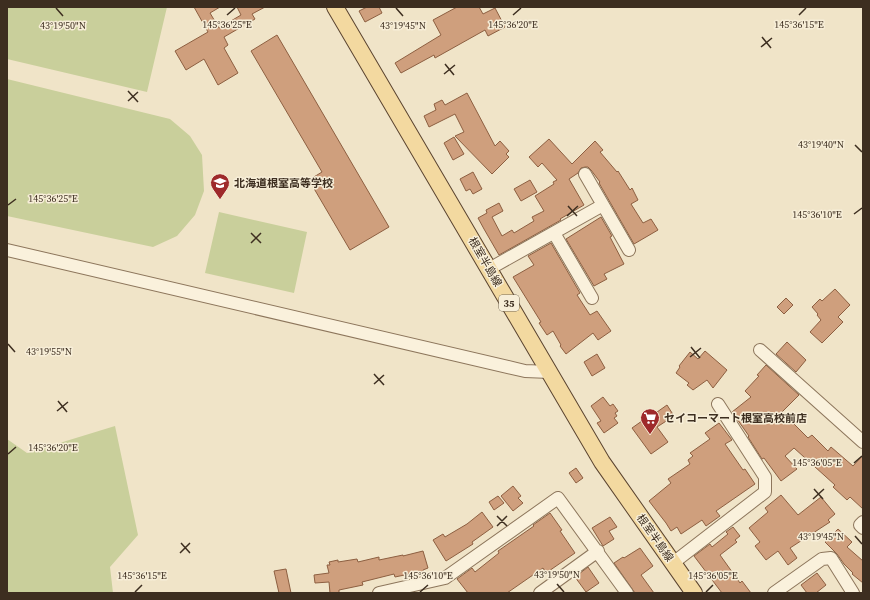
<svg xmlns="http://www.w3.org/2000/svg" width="870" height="600" font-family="'Source Serif 4','Noto Sans JP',serif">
<rect width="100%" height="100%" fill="#f0e4c8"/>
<path fill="#c9cf9b" d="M7 7H167L147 92 7 59Z
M7 79 170 119 190 136 202 155 204 191 195 215 177 236 153 247 7 216Z
M219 212 307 232 294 293 205 273Z
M115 426 138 535 110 567 113 593H7V439L27 453Z"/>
<path fill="#cf9f7d" stroke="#8d5f41" d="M194 7H220L210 13 219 28 241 15 237 7H265L252 14 255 19 224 37 228 45 224 48 238 73 218 85 204 59 186 70 175 51 208 32Z
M367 7H379L382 13 365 22 359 11Z
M457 7H479L483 14 495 8 505 27 488 36 485 30 435 58 434 55 401 73 395 63 441 35 433 20Z
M277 35 389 227 350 250 309 180 322 172 251 51Z
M467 93 495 146 500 141 509 151 506 154 509 157 492 174 455 136 464 132 455 114 429 127 424 116 436 110 434 104 442 100 445 105Z
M454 137 464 154 453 160 444 143Z
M549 139 572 164 595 141 603 150 600 152 617 172 618 171 630 190 632 188 638 200 631 204 643 223 651 219 658 230 634 244 599 183 600 182 591 170 588 167H585L581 168 578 173 569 179 584 205 560 219 561 220 499 255 484 229 478 218 487 213 486 210 499 203 503 211 492 217 502 236 512 230 514 233 534 221 532 217 544 211 535 196 554 184 553 182 557 180 542 163 538 167 529 157Z
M473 172 482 189 473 194 470 189 466 191 460 179Z
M530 180 537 192 521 201 514 189Z
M601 217 612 236 610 237 624 264 604 274 607 279 594 286 566 239Z
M551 243 580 293 577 295 590 315 597 311 611 331 598 340 593 333 566 354 560 346 561 345 553 331 547 335 539 323 541 322 513 277 534 265 528 256Z
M835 289 850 305 838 317 843 322 822 343 810 332 821 320 817 315 818 314 812 307 820 299 822 301Z
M786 298 793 305 784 314 777 307Z
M787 342 806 360 796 372 776 354Z
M705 351 727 370 713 388 707 380 693 390 687 385 689 383 676 373 680 367 679 366 690 352 698 359Z
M597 354 605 368 592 376 584 362Z
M766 365 799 395 782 412 808 438 812 435 828 451 831 447 853 466 863 455V509L850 497 847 500 833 487 835 485 794 448 785 456 797 469 781 481 764 458 762 459 748 437 749 436 732 412 751 397 745 391 759 376 757 375Z
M603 397 610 406 613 404 618 411 615 413 617 416 614 418 618 423 604 433 597 423 601 421 591 406Z
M667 405 674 416 657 427 668 442 651 454 632 428 649 416 650 417Z
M719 423 732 440 725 444 743 470 745 469 755 484 716 511 720 516 706 526 702 520 681 534 677 527 671 531 666 523 649 501 671 483 668 479 690 464 688 460 693 456 690 453 710 439 705 433Z
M576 468 583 478 576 483 569 473Z
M513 486 521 496 518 498 523 503 513 511 501 496Z
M781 495 798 515 821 497 835 514 828 520 830 522 790 548 797 558 788 565 778 551 766 560 755 546 760 542 749 528 768 512 765 508Z
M498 496 504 503 494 510 489 502Z
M482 512 493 527 472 542 473 544 446 561 433 540 443 534 445 537 467 524Z
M550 513 562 530 560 531 575 553 546 573 543 568 507 593H468L457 579 472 568 475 572 499 553 498 551 534 526 533 525Z
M610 517 617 527 609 531 614 539 603 546 592 528Z
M733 527 740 536 735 540 737 542 720 555 740 583 742 581 751 593H722L694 556 710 544 712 547 728 534 726 532Z
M838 529 852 542 847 547 863 561V583L852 574 853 573 844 564 837 554 825 542Z
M640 548 653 566 641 575 654 593H635L614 563 623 557 624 558Z
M423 551 428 568 423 570 425 574 415 577 414 573 395 577 394 574 362 582 363 585 339 590V593H330L329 582 315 583 314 575 329 573 327 565H330L329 562 338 560V562L357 559 358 562 379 557V560L403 555V556Z
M588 567 599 583 586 592 575 577Z
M286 569 291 593H279L274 571Z
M817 573 826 585 816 593H807L801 585Z"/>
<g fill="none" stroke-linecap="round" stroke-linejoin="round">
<defs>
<path id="minor" d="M585 174 629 250
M554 233 592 298
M7 250 525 371 550 372
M489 269 603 205
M760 350 863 442
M863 522 860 525 863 528
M673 563 765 492V477L718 404
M379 593 445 578 558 498 627 593
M540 593 598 551
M774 593 822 559 831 558 853 593"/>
<path id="major" d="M335 7 602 462 694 593"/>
</defs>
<use href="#minor" stroke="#8d765c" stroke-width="14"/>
<use href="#major" stroke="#5b4430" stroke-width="18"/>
<use href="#minor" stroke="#faf1dc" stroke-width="12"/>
<use href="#major" stroke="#f3d9a0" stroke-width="16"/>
</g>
<path fill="none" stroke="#3d2e20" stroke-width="1.5" d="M56 8 63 16M396 8 403 16M227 15 235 8M513 15 521 8M799 15 806 8M762 37 771 48M761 47 772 38M445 64 454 75M444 74 455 65M128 91 138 102M128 101 138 92M855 145 862 152M8 205 16 199M568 206 577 216M854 214 862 208M567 216 578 206M251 233 261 243M251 243 261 233M8 344 15 352M691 347 700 358M690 357 701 348M374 374 384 385M374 384 384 375M58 401 67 412M57 411 68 402M8 454 16 447M854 463 862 456M814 489 823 499M813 499 824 489M497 516 507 526M497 526 507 516M855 536 862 544M181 543 190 553M180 553 190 543M557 584 564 592M135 592 142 585M420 592 428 585M706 592 713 585"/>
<defs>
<symbol id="school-pin" viewBox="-11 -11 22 30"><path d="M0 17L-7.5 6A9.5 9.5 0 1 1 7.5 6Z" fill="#9e2a2b" stroke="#f7eed8"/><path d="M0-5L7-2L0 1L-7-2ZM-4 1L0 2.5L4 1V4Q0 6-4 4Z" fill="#fff"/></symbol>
<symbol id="supermarket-pin" viewBox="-11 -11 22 30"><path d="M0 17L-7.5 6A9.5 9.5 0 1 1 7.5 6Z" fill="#9e2a2b" stroke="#f7eed8"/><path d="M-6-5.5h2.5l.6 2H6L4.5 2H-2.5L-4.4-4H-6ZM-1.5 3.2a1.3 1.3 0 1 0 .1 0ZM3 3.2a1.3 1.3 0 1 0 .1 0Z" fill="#fff"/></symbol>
</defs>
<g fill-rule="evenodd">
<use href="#school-pin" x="209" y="172" width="22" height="30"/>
<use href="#supermarket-pin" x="639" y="407" width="22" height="30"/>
</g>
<g text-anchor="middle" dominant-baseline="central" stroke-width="3" stroke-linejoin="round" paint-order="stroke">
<rect fill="#f7eed8" stroke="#756857" stroke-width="1" x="499" y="295" width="20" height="16" rx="3"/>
<g font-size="10" font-weight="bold" fill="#3d2e20">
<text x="509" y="303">35</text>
</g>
<g font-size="11" font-weight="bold" fill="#3d2e20" stroke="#f7eed8" text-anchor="start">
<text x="234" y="183">北海道根室高等学校</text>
<text x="664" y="418">セイコーマート根室高校前店</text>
</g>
<g font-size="11" fill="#3d2e20" stroke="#f7eed8">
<text transform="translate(485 262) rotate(60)">根室半島線</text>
<text transform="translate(655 538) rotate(55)">根室半島線</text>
</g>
</g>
<g font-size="10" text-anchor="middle" fill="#3d2e20" stroke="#f7eed8" stroke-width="3" stroke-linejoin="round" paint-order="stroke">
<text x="227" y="28">145°36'25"E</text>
<text x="513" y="28">145°36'20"E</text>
<text x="799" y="28">145°36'15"E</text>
<text x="63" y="29">43°19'50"N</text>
<text x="403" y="29">43°19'45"N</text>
<text x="821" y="148">43°19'40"N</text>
<text x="53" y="202">145°36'25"E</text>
<text x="817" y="218">145°36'10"E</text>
<text x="49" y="355">43°19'55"N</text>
<text x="53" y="451">145°36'20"E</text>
<text x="817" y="466">145°36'05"E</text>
<text x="821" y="540">43°19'45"N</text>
<text x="557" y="578">43°19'50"N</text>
<text x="142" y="579">145°36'15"E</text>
<text x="428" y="579">145°36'10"E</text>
<text x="713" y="579">145°36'05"E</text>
</g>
<rect width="870" height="600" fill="none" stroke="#3d2e20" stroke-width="16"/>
</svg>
